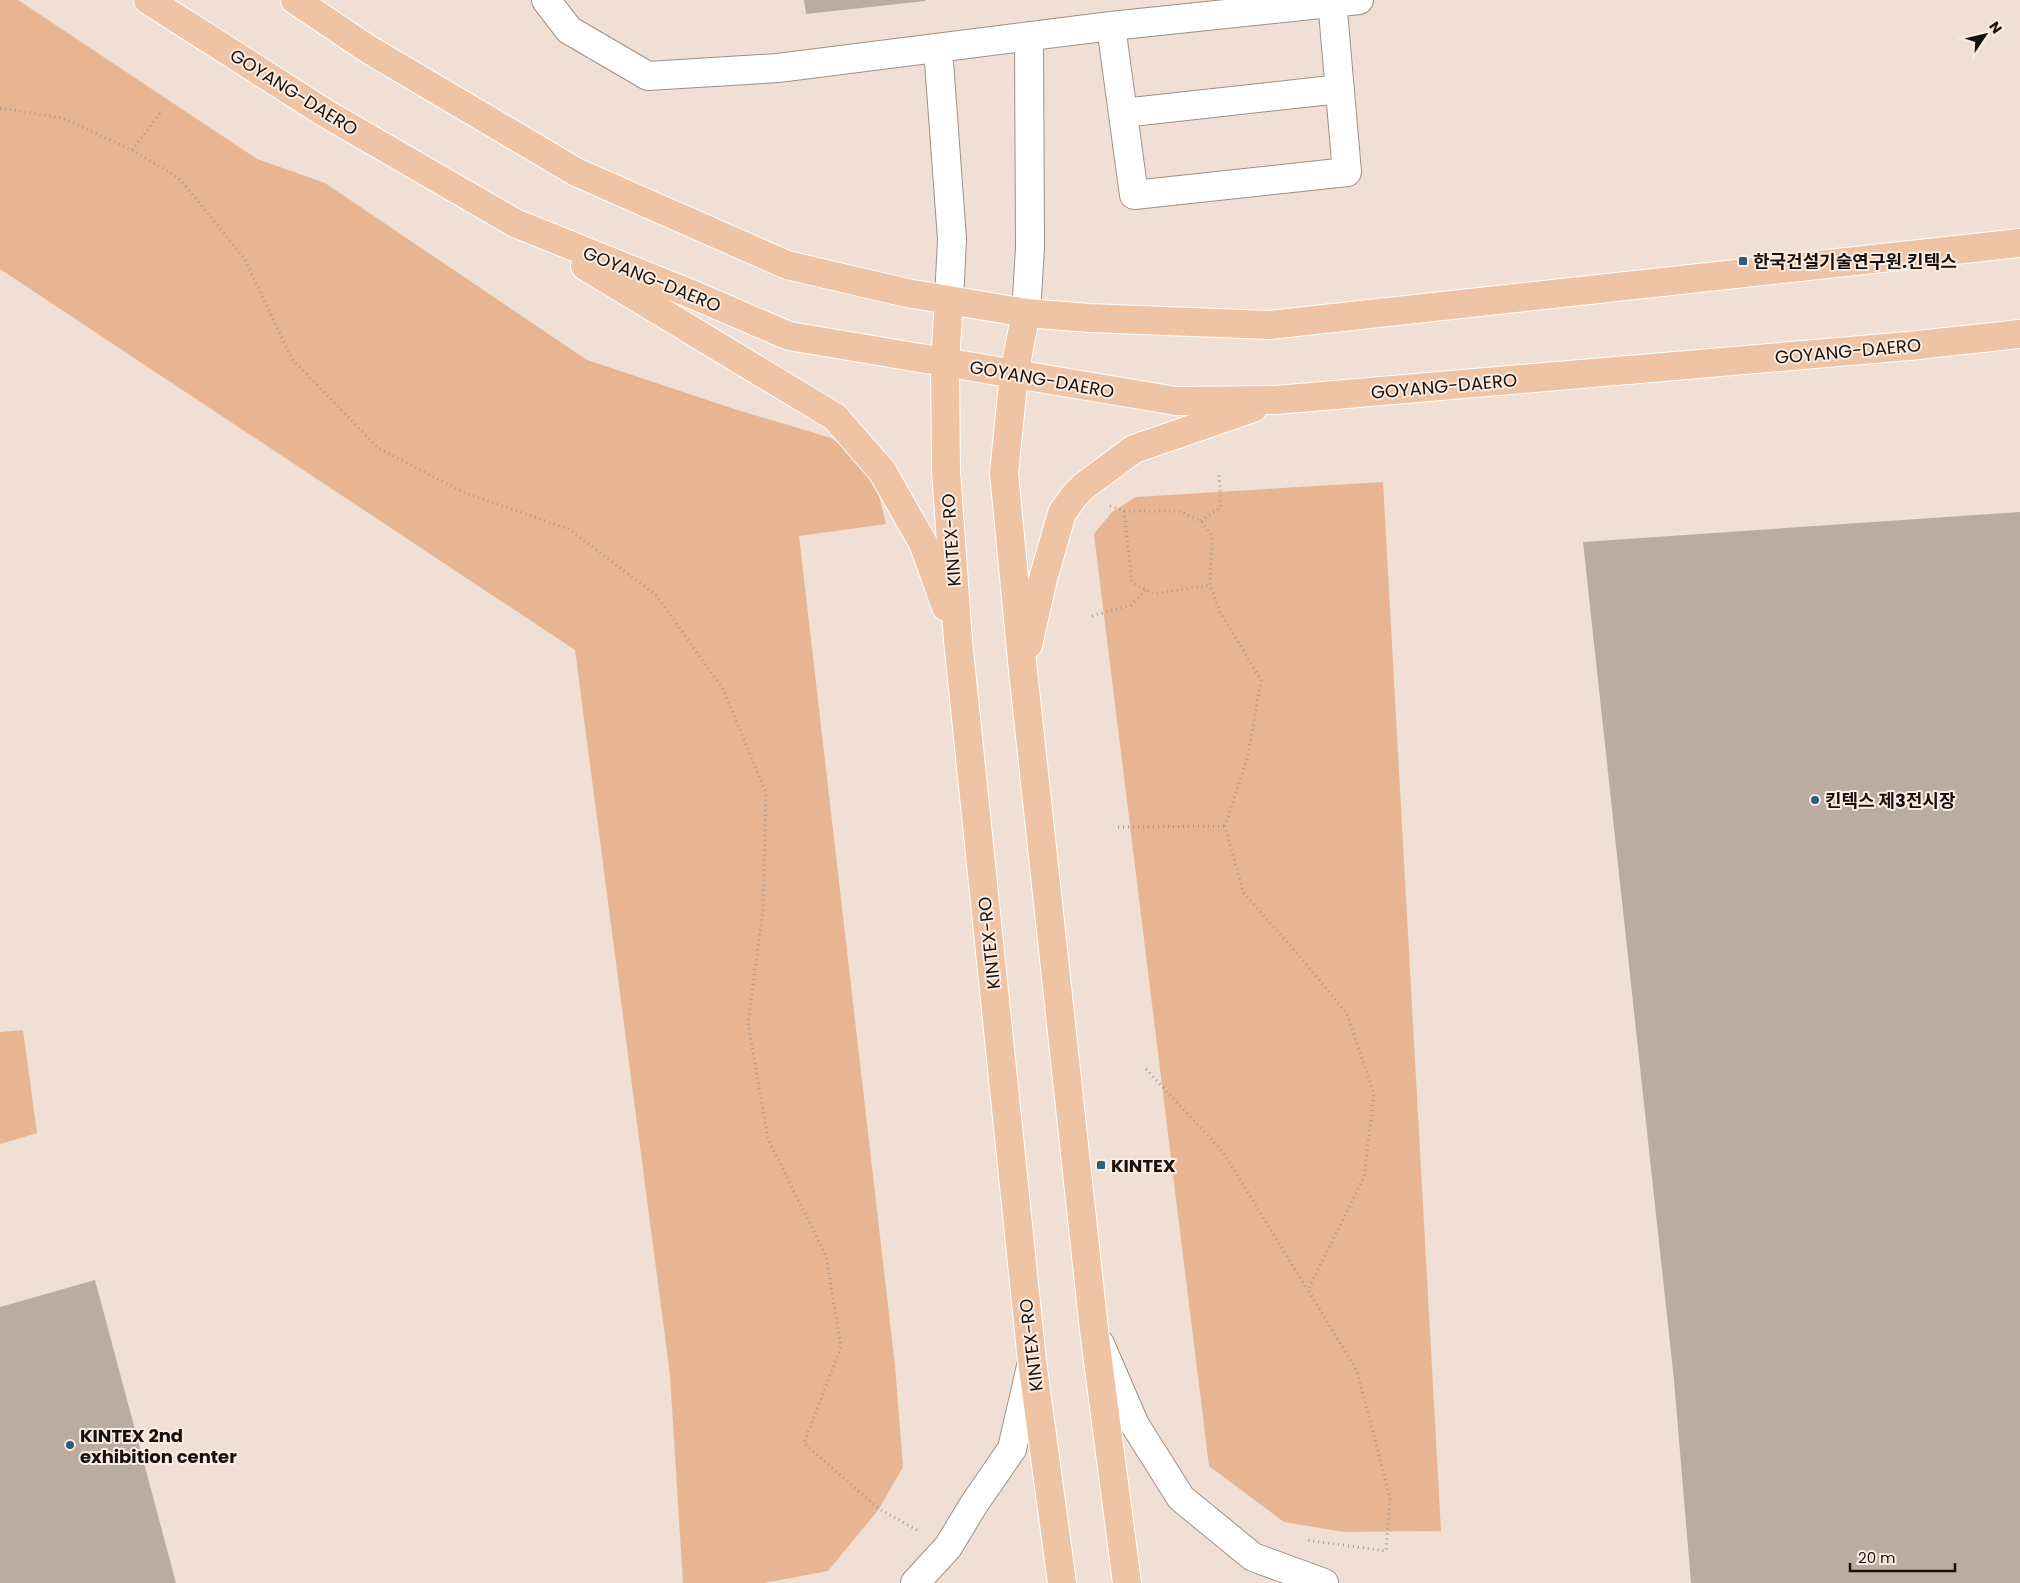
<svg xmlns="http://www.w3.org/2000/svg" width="2020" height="1583" font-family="Poppins,'Noto Sans KR',sans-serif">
<rect width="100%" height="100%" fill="#efdfd4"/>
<path fill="#e8b592" d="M0 0H18L257 159 325 183 587 360 731 408 831 438 872 467 886 524 799 536 895 1366 903 1467 879 1509 828 1571 764 1583H683L670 1375 575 650 0 269Z
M1383 482 1441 1531 1344 1532 1284 1522 1209 1466 1094 534 1112 512 1136 497Z
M23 1030 37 1133 0 1144V1032Z"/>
<path fill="#bbaca2" d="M804 0H925V1L806 14Z
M2020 512V1583H1691L1674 1380 1583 542Z
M95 1280 176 1583H0V1307Z"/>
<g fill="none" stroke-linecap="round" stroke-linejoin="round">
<defs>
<path id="minor" d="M546 0 569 30 648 76 778 68 1111 26 1359 0
M1111 26 1134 195 1347 172 1332 0
M938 48 952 239 949 300
M1123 113 1340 89
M1026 313 1030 248 1029 36
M1100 1344 1135 1425 1181 1498 1253 1557 1324 1583
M915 1583 948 1547 974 1504 1012 1449 1032 1362"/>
<path id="major" d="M148 0 325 113 515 223 696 296 789 336 1176 401 1276 400 1909 346 2020 334
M295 0 368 49 576 172 787 265 907 293 1026 313 1089 318 1269 325 2020 243
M585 266 835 417 882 471 923 543 946 607
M949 300 945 363 946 471 958 640 1032 1361 1062 1583
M1026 313 1014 374 1004 473 1023 671 1094 1330 1127 1583
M1028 645 1043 579 1062 513 1074 496 1084 486 1134 449 1253 408"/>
</defs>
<use href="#minor" stroke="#9f9086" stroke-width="30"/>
<use href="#major" stroke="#fff" stroke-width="30"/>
<path stroke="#a89b93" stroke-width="3" stroke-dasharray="1 4" stroke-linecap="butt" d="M0 108 62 118 132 150 179 178 244 258 292 359 378 448 465 493 569 529 656 595 723 689 766 793 763 909 748 1023 768 1139 826 1256 841 1347 804 1443 879 1509 919 1531
M132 150 161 112
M1110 506 1124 511H1179L1201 521 1212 536 1210 585 1220 612 1261 680 1248 756 1225 826 1243 892 1302 959 1347 1014 1374 1094 1364 1177 1308 1290 1357 1371 1390 1498 1386 1551 1306 1540
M1124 511 1132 583 1155 594 1210 585
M1201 521 1221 507 1219 473
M1092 616 1131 605 1146 590
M1118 827 1225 826
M1146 1069 1223 1152 1307 1289"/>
<use href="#minor" stroke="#fff" stroke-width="28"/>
<use href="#major" stroke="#efc4a5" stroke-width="28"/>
</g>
<g fill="#2d5e7c" stroke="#fcece1" stroke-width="2">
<rect x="1738" y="256" width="10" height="10" rx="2.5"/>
<circle cx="1815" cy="800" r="5"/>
<rect x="1096" y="1160" width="10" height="10" rx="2.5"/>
<circle cx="70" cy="1445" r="5"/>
</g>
<g text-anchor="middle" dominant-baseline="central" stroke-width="4" stroke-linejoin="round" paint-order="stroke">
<g font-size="18" fill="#17110e" stroke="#fcece1">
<text transform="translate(294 92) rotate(32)">GOYANG-DAERO</text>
<text transform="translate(652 279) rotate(22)">GOYANG-DAERO</text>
<text transform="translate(1848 351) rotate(-5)">GOYANG-DAERO</text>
<text transform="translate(1042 379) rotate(10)">GOYANG-DAERO</text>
<text transform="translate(1444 386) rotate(-5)">GOYANG-DAERO</text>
<text transform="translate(951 540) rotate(-94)">KINTEX-RO</text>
<text transform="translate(989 943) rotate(-96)">KINTEX-RO</text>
<text transform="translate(1031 1345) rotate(-97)">KINTEX-RO</text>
</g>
<g font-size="18" font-weight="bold" fill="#17110e" stroke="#fcece1" text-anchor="start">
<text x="1753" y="261">한국건설기술연구원.킨텍스</text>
<text x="1825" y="800">킨텍스 제3전시장</text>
<text x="1111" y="1165">KINTEX</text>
<text x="80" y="1435">KINTEX 2nd<tspan x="80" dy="21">exhibition center</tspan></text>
</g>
</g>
<g transform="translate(1985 35) rotate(55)" stroke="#fcece1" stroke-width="4" paint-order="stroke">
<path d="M0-4L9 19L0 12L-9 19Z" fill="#17110e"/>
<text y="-8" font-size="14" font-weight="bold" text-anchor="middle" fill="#17110e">N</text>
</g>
<path d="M1850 1563v8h105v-8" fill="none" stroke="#17110e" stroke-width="2.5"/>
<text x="1858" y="1563" font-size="15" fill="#17110e" stroke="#fcece1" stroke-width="4" paint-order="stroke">20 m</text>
</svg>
